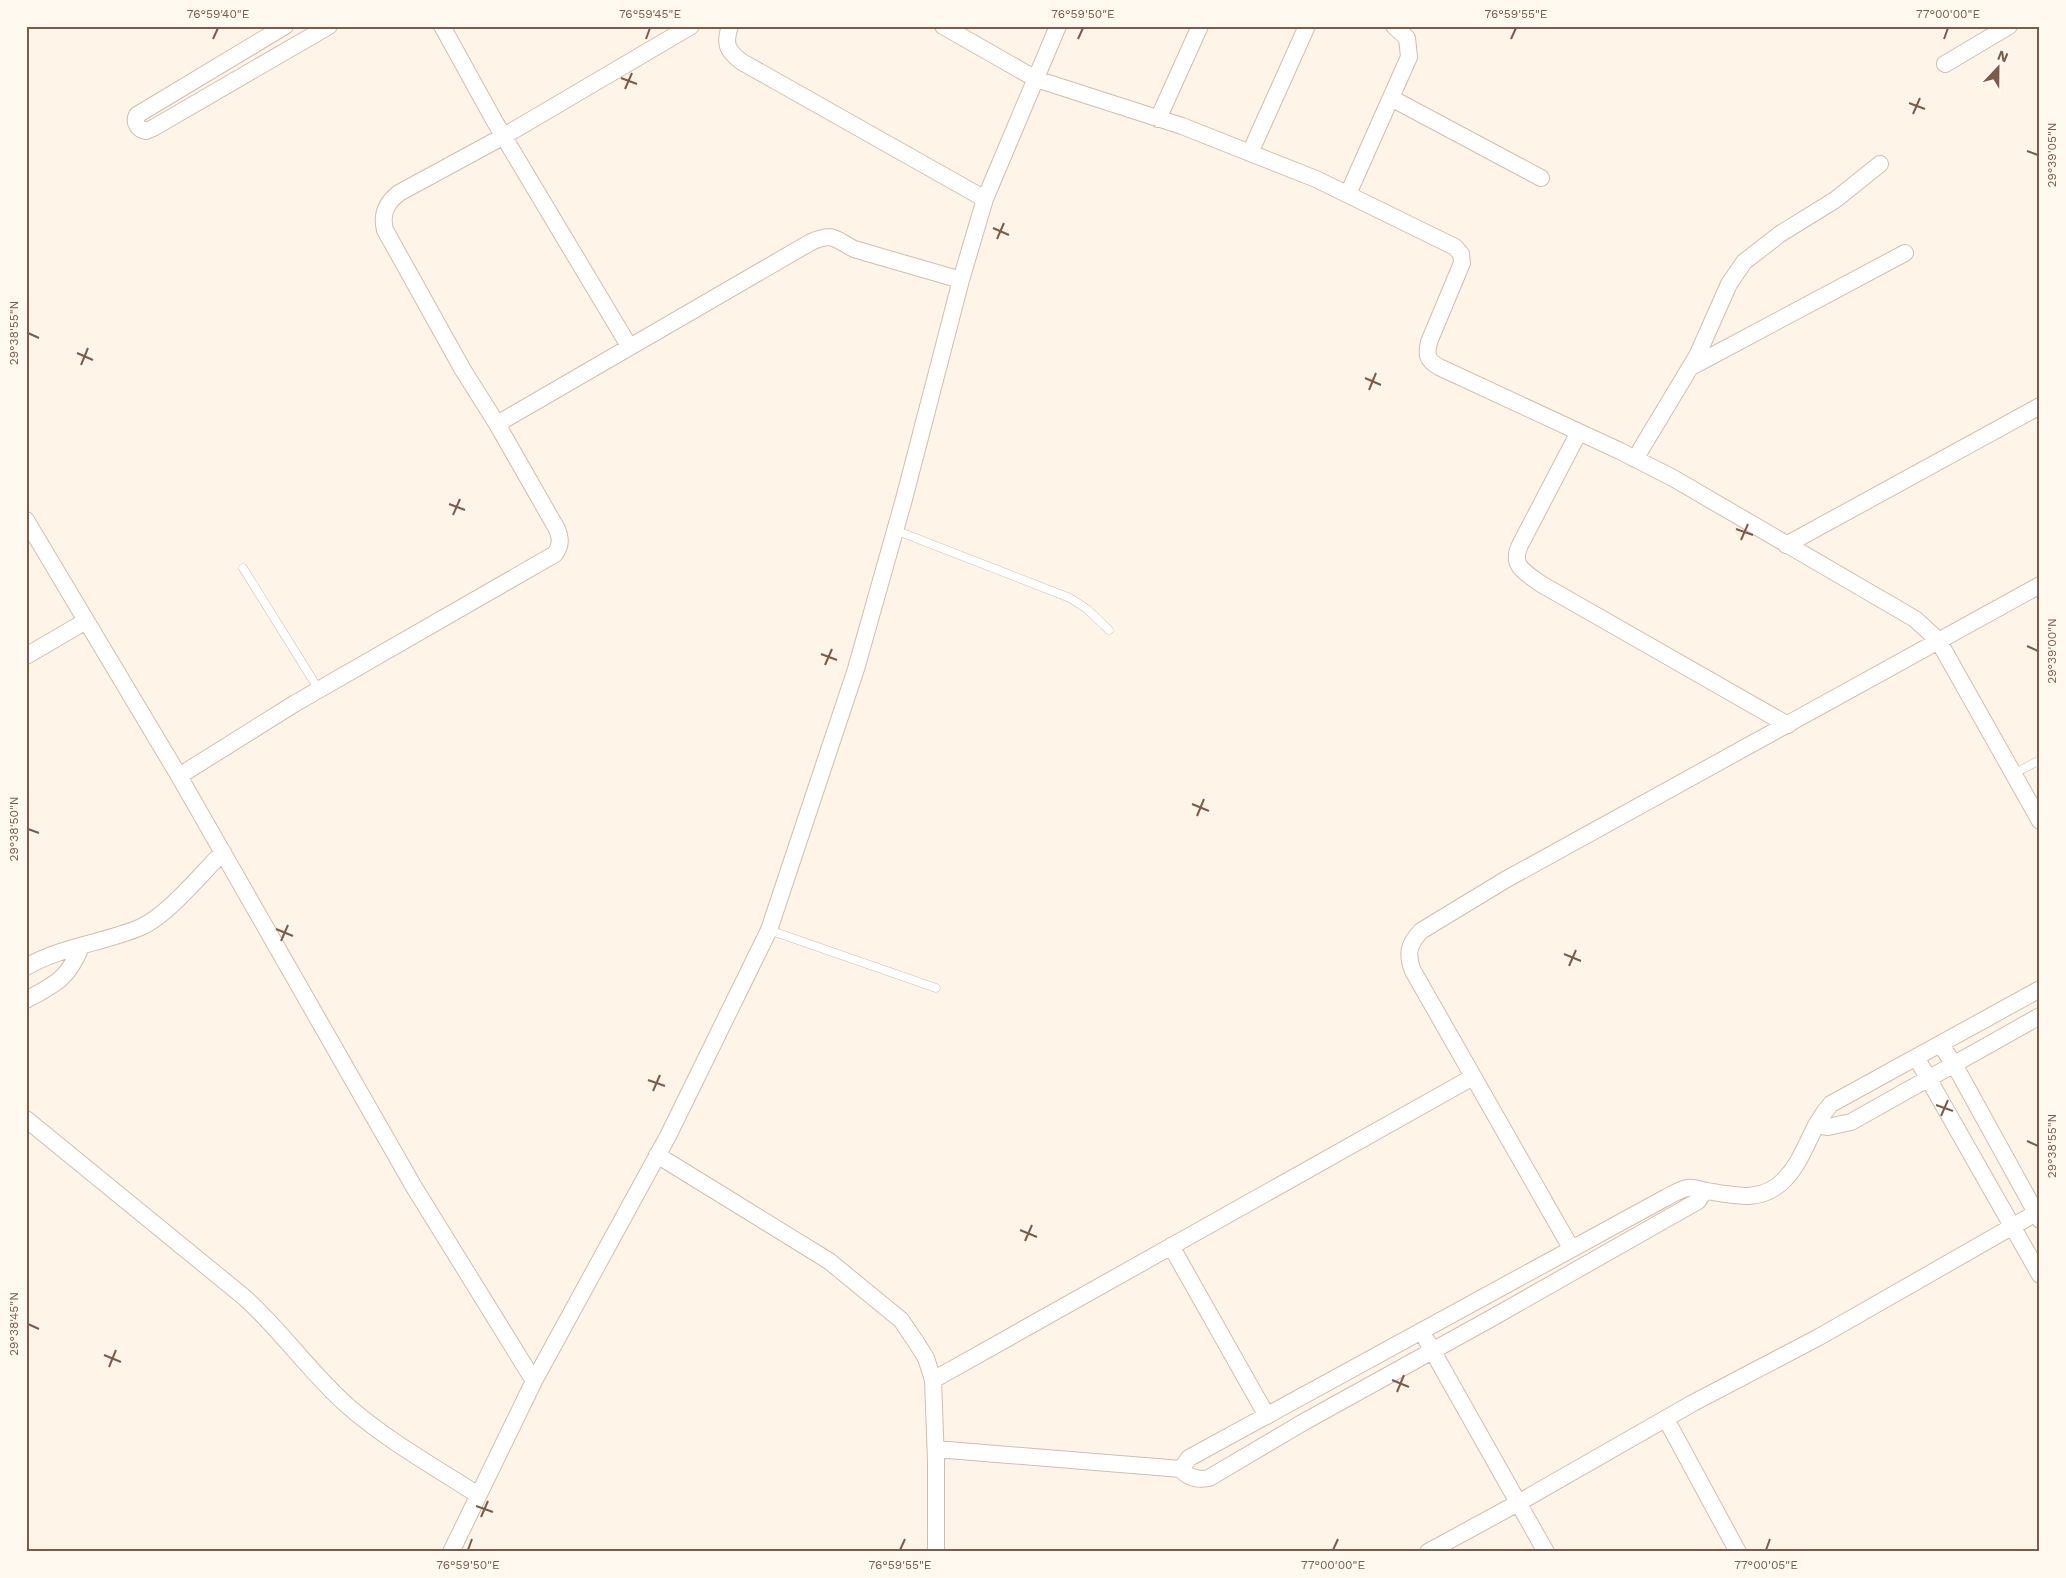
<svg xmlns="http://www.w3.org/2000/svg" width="2066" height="1578" font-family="'Work Sans',sans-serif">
<rect width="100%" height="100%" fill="#fef5e8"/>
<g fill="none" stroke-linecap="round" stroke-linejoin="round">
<defs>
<path id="lane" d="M895 530 1070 598 1087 609 1109 630
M243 568 319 690
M2013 774 2040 760
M769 930 936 988"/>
<path id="street" d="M285 26 137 115C133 123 139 130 146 131L153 128 329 26
M442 26 495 122 629 346
M730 26C724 44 727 51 742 62L985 199
M943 26 1036 79 1182 126 1316 179 1455 247 1461 254 1462 263 1429 342C1426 355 1427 360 1439 367L1620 451 1673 478 1915 619 1938 640 2040 821
M1945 64 2009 26
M1391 98 1541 178
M1158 119 1200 26
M1250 153 1307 26
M1348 194 1409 57 1407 38 1394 26
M1691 367 1905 253
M497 424 811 242C833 232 835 239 854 249L961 280
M1579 432 1520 545C1510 566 1525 572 1541 584L1788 725
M1635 459 1697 356 1729 284 1744 262 1780 234 1835 200 1880 164
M26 520 179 776 414 1187 534 1381
M1786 545 2040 406
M26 656 86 621
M179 776 294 704 555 554C561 545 561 539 557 529L497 424 463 370 385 230C381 214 386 203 399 193L504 136 691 26
M26 967C62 946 104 943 141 927 167 916 202 873 223 852
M26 1000C55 984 68 979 81 947
M1940 1044 1954 1064 2040 1220
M1916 1057 2040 1275
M26 1119 244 1297C282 1331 311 1374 349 1407 388 1441 435 1467 478 1495
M1816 1125 1828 1127 1851 1122 2040 1016
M657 1155 829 1261 901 1320 916 1342 926 1358 933 1380 936 1461V1552
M1171 1246 1267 1416
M1571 1248 1413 971C1406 953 1409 944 1421 931L1505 880 2040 585
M1427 1341 1546 1552
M933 1380 1473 1077
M1666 1419 1738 1552
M936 1449 1181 1469C1188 1478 1198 1480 1209 1478L1302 1423 1490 1319 1698 1201 1704 1191
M1181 1469 1189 1458 1667 1197C1673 1194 1681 1189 1688 1188 1695 1187 1700 1190 1707 1191 1735 1196 1763 1203 1785 1179 1806 1157 1810 1127 1831 1104L2040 989
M451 1552 534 1381 668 1136 769 930 856 669 904 499 961 280 985 199 1058 26
M1428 1552 1518 1503 1693 1403 1819 1337 2036 1213"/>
</defs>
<use href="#lane" stroke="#d2bdac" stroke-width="9"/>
<use href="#street" stroke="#d2bdac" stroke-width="18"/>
<use href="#lane" stroke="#fff" stroke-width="8"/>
<use href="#street" stroke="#fff" stroke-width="16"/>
</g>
<path fill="none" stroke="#7b5b49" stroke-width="2" d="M213 39 218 28M646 39 650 28M1078 39 1083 28M1511 39 1516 28M1944 39 1948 28M621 78 637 84M625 89 632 73M1909 103 1925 109M1913 114 1920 98M2027 151 2038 155M993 228 1009 235M997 239 1004 223M28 333 39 338M77 353 93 360M81 365 88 348M1365 378 1381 385M1369 390 1376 373M449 504 465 510M453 515 460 499M1736 529 1753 535M1741 540 1748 524M2027 646 2038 651M821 654 837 660M825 665 832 649M1192 804 1209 811M1197 816 1204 799M28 829 39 833M276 929 293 936M281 941 288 925M1564 954 1581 961M1569 966 1576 950M648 1080 665 1086M653 1091 660 1075M1936 1105 1953 1111M1941 1116 1948 1100M2027 1141 2038 1146M1020 1230 1037 1237M1025 1241 1032 1225M28 1324 39 1329M104 1355 121 1362M109 1367 116 1350M1392 1380 1409 1387M1397 1392 1404 1375M476 1506 493 1512M481 1517 488 1501M468 1550 472 1539M900 1550 905 1539M1333 1550 1338 1539M1766 1550 1770 1539"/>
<rect width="2066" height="1578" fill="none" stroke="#fff9f0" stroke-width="55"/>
<g transform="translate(1998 68) rotate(22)" stroke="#fff9f0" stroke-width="4" paint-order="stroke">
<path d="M0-4L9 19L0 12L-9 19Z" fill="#7b5b49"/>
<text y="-8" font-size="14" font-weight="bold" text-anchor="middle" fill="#7b5b49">N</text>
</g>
<rect x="28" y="28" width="2010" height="1522" fill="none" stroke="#7b5b49" stroke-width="2"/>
<g font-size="12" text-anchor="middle" fill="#7b5b49">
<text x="218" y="18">76°59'40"E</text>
<text x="650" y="18">76°59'45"E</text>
<text x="1083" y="18">76°59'50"E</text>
<text x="1516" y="18">76°59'55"E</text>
<text x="1948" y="18">77°00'00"E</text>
<text transform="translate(2052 155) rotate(-90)" y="4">29°39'05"N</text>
<text transform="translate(14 333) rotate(-90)" y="4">29°38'55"N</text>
<text transform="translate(2052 651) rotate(-90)" y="4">29°39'00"N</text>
<text transform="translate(14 829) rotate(-90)" y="4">29°38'50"N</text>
<text transform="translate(2052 1146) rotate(-90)" y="4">29°38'55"N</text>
<text transform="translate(14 1324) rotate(-90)" y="4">29°38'45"N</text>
<text x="468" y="1569">76°59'50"E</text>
<text x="900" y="1569">76°59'55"E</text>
<text x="1333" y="1569">77°00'00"E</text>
<text x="1766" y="1569">77°00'05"E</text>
</g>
</svg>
